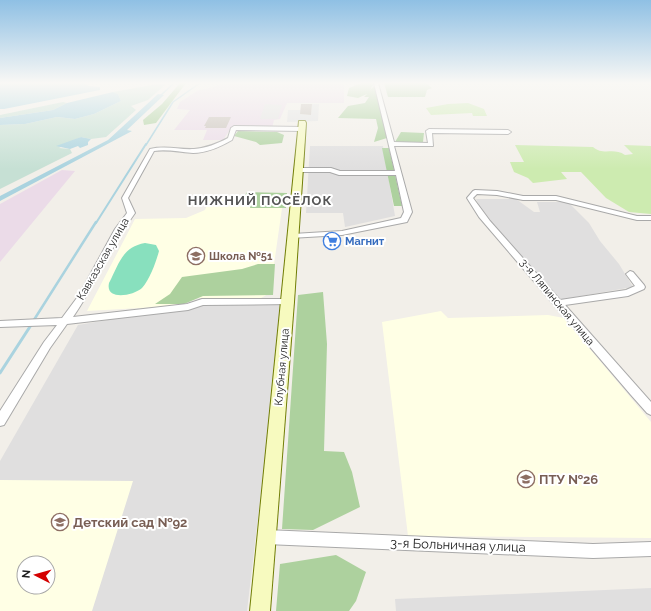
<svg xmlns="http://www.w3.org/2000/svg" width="651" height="611" font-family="Raleway,sans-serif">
<rect width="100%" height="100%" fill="#f2efe9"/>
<path fill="#e0dfdf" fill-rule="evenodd" d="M310 146H383L395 216 345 227 343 213H306Z
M476 199H516L534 212H540L537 202H568L589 223 600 241 619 264 633 287 558 300 482 212Z
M207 303 283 305 247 611H0V461L78 325ZM24 563H48V587H24Z
M651 588V611H396L395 599Z"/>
<path fill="#ebdbe8" d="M223 83H344V103H287L280 119 274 120 272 128H231L223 140H203L207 130H174L190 110 177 109 180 102 197 91 214 87Z
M62 170 75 171 0 262V204Z"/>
<path fill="#ffffe5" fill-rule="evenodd" d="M275 196 283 201 270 293 261 298H179L175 306 87 311 135 219 186 218 205 210 210 197Z
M441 311 448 318 548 315 564 318 651 422V538L408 536 382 322Z
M0 480 133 481 92 611H0ZM24 563H48V587H24Z"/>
<path fill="#cdebb0" d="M468 103 484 109 487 116H473L472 113 431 115 426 108 448 104Z
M515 145 593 147C603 156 614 147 625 155L633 154 624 145 651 146V214L629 212 606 198 581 172H561L567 179 533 183 528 178 514 172 510 162H524Z"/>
<path fill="#add19e" d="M180 83H186L156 123 144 125 143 120 162 104Z
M361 83H372L373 85 370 90 375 85 387 138 374 142 378 128 376 119 338 118 348 106 365 103 369 97H364L367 94 358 98 347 96 349 88Z
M384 83H426L432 88 427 90 425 97H388Z
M238 131 277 132 284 135 282 143 260 145 256 142 234 136Z
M401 132 424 133 423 142H395Z
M382 148H389L402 206H394Z
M247 192 287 193 286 208H250L251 201 245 195Z
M258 264H275L273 295 203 296 184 304H155L170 294 182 277 242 269Z
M323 292 327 344 324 451 344 452 352 472 360 507 313 530 282 529 298 295Z
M336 555 366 572 356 601 349 611H276L280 564Z"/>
<path fill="#c6e0d4" d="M157 84H166L148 100 131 106 136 110 106 137 91 139 81 137 59 148 70 149 72 153 0 189V125L25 124 57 117 75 119 94 114 121 101 118 94 113 92Z
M63 102 67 103 53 110 0 118V115Z"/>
<path fill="#88e0be" d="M145 243 156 245 159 251C156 262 150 279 142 288 133 296 105 301 109 283 119 264 122 247 145 243Z"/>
<path fill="#e2e2e2" d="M265 104 282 105 278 119H260Z
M312 104H319L318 121 287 122 288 110H301L300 114 311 115Z"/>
<path fill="#aad3df" d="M0 83H83L89 86 100 87V90L4 109H0Z
M113 92 118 94 121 101 94 114 75 119 57 117 25 124 0 125V118L53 110 67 103Z
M158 94 164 95 127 130 132 131 0 201V196L108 140Z
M81 137 91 139 88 142V145L80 148 78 146 70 149 56 146Z"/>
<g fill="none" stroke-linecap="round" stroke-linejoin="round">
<path stroke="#aad3df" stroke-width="1.5" d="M160 96 174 83
M146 145 173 102 200 83"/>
<path stroke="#aad3df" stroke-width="2" d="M96 223 146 144"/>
<path stroke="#aad3df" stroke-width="2.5" d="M32 323 96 222"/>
<path stroke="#aad3df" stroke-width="3" d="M0 373 33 322"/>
</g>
<path fill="#c7bfb8" d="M301 104H312L311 115 300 114Z
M209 117H231L226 128H205L206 126H204Z"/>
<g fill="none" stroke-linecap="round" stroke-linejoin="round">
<defs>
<path id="street" d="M374 83H378L394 142 428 143 426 131 429 129 508 130 511 132 508 134 432 133 433 146H394L412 212 407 222 342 235 290 238 289 236 293 234 342 231 401 218 404 212 396 175H339L330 172H299L296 170 299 168H331L340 171H395Z
M234 126 302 127 305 129 302 131 236 130 232 140C220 147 206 153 193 153 179 152 167 149 154 151L128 198 135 213C111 246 96 284 73 317L187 304 202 299H288L292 302 291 304 203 305 188 310 67 324 50 348 4 425 0 426V411L44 342 57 325 0 327V321L62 318 79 295 115 229 127 213 122 198 150 149C167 145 179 150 194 149 206 148 217 144 228 138L231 128Z
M475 190 497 191 523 196H556L637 216H651V220H637L556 200H523L497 195 477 194 473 198 490 221 560 300 626 290 635 286 626 274 630 271 633 272 644 285 645 287 644 289 628 296 565 305 651 402V415L647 413 631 395 479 217 467 198 473 191Z
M266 530 593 544 651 542V556L593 558 266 544 261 542 259 537 261 532Z"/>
<path id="secondary" d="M299 121H305L306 123 294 302 270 611H250Z"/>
</defs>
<use href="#street" stroke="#a9a9a9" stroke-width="2"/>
<use href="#secondary" stroke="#707d05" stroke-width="2"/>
<use href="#street" fill="#fff" fill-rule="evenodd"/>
<use href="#secondary" fill="#f7fabf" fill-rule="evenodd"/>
</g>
<linearGradient id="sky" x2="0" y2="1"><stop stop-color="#8fc0e4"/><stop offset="0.49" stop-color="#f9f8f5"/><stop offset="1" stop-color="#f9f8f5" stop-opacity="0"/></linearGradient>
<rect width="651" height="169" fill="url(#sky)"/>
<defs>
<symbol id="supermarket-ring" viewBox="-11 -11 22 22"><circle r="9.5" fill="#fff" stroke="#3f7fe0" stroke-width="1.5"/><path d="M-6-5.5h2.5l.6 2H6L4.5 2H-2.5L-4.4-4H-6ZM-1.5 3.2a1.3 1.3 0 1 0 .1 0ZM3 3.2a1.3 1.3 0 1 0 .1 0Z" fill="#3f7fe0"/></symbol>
<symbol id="school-ring" viewBox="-11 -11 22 22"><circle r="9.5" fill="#fff" stroke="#8d6e63" stroke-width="1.5"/><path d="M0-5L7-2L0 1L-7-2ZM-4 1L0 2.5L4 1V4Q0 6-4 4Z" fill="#8d6e63"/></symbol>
<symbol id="university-ring" viewBox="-11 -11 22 22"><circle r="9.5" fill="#fff" stroke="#8d6e63" stroke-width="1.5"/><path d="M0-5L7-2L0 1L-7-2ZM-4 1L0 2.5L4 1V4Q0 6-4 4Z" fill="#8d6e63"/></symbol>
</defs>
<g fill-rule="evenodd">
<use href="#supermarket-ring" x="322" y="231" width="20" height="20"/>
<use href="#school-ring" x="186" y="246" width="20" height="20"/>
<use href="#university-ring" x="516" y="469" width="20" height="20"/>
<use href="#school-ring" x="50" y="512" width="20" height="20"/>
</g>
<g text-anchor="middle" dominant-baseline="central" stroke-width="4" stroke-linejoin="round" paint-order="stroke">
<g font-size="11" font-weight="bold" fill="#366cbe" stroke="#fff" text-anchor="start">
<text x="345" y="241">Магнит</text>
</g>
<g font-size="11" font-weight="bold" fill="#785e54" stroke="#fff" text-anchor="start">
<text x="209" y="256">Школа №51</text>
</g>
<g font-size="11" fill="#222" stroke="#fff">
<text transform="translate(103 259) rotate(-60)">Кавказская улица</text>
<text transform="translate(557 302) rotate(50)">3-я Ляпинская улица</text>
<text transform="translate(282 367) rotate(-85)">Клубная улица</text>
</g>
<g font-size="13" font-weight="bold" letter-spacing="1" fill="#555" stroke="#fff">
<text x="260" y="200">НИЖНИЙ ПОСЁЛОК</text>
</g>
<g font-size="13" font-weight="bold" fill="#785e54" stroke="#fff" text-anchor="start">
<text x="539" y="479">ПТУ №26</text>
<text x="73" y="522">Детский сад №92</text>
</g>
<g font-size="13" fill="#222" stroke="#fff">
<text transform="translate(458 545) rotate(2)">3-я Больничная улица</text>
</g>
</g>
<g transform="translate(36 575) rotate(276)"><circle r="19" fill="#ffffff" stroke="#a7a7a7"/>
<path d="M0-3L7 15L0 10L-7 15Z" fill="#d40000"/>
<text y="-6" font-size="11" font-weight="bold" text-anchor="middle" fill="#222222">N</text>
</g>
</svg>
